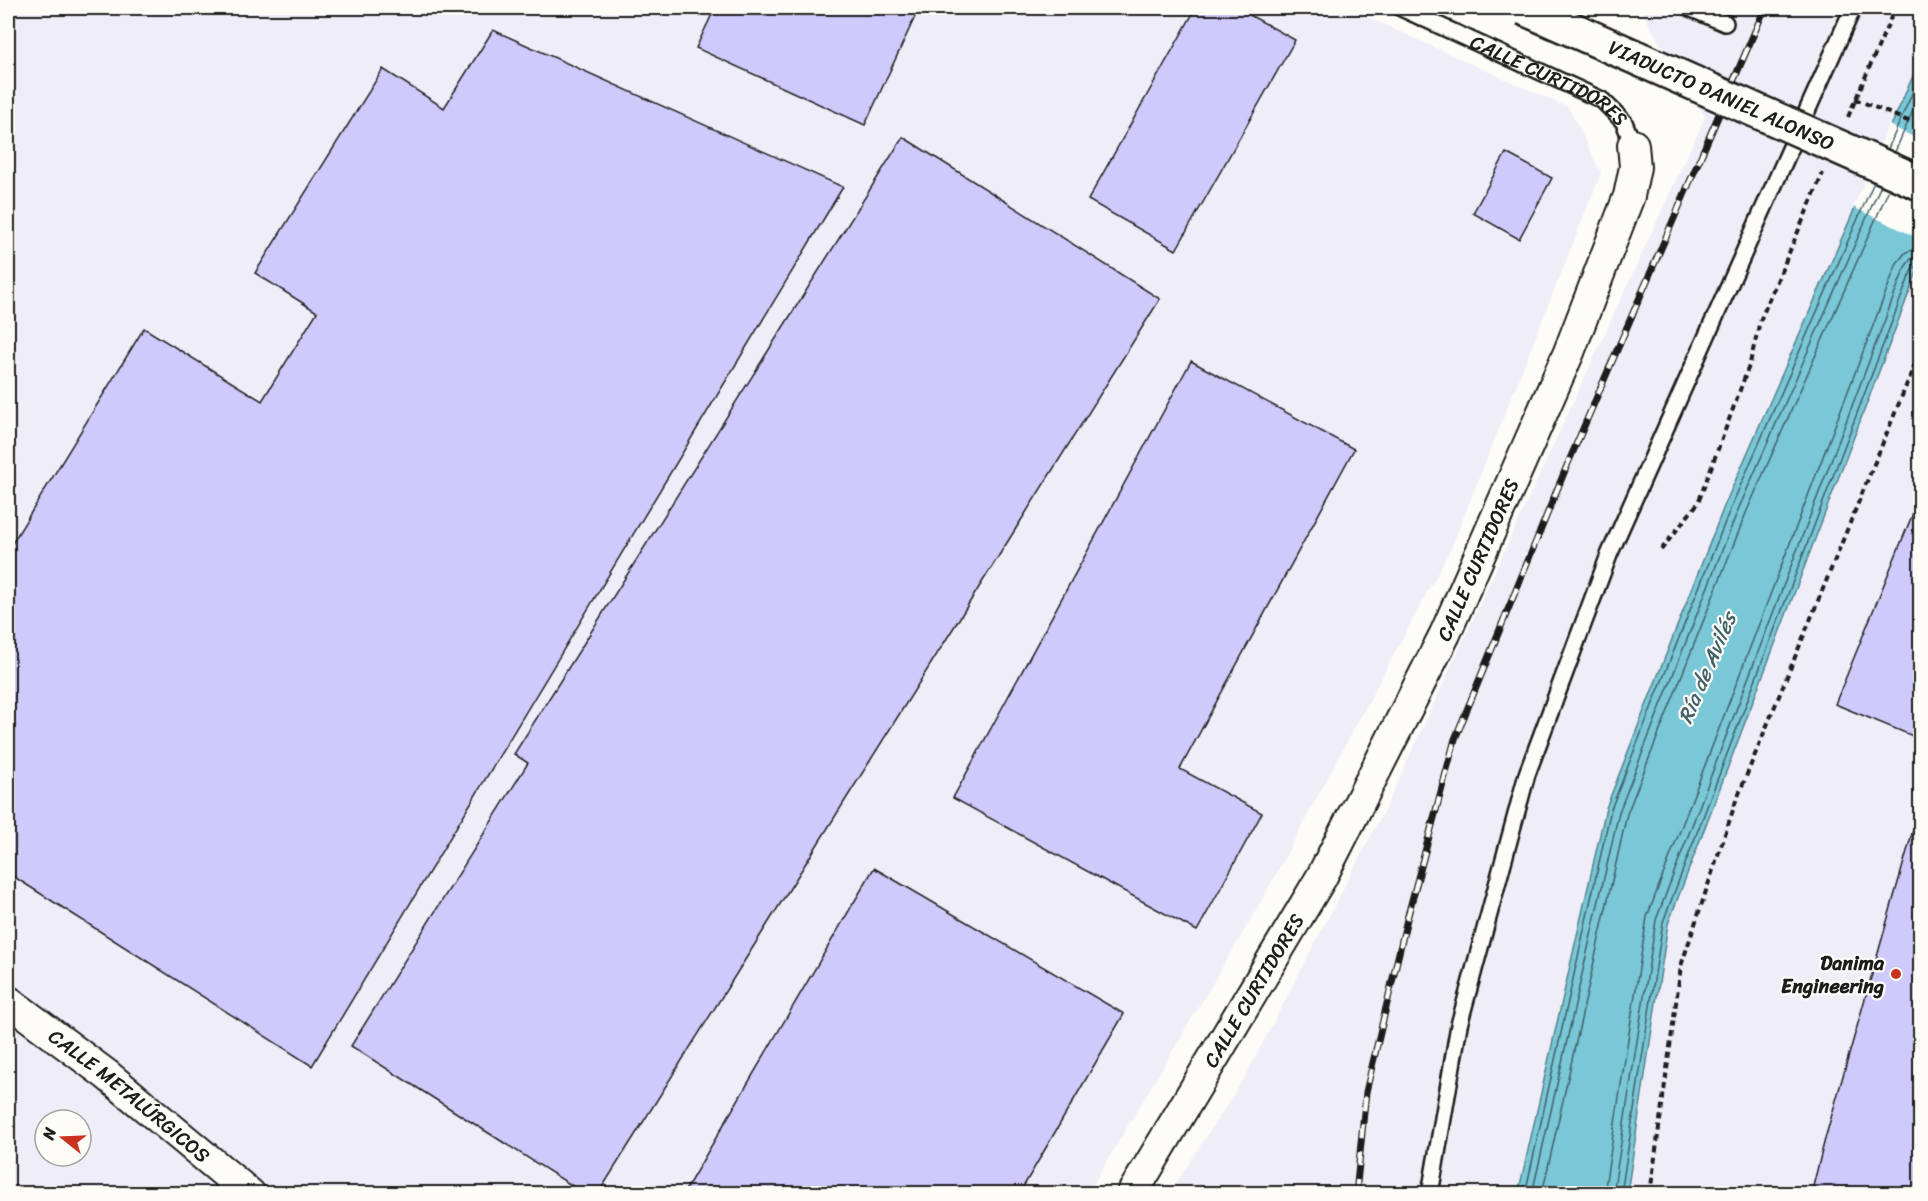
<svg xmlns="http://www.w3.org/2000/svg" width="1928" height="1201" font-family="Sriracha,sans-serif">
<rect width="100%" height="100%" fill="#fdfcf7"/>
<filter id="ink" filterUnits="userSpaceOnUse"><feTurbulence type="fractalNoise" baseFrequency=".0167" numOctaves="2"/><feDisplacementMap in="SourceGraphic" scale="12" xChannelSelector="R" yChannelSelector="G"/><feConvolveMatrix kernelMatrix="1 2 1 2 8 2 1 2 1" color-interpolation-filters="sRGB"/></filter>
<g filter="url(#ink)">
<path fill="#efedf8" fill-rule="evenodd" d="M8 8H1347L1569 108 1601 173 1452 546 1261 902 1088 1193H8ZM45 1120H81V1156H45Z
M1639 8H1920V1193L1169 1194 1246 1075 1387 805 1705 117Z"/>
<path fill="#79c7d7" stroke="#54838c" stroke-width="1.5" d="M1920 60V264L1668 924 1627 1193 1518 1194 1606 808 1725 504Z"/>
<path fill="#fdfcf7" d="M1889 125 1920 140V239L1853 207Z"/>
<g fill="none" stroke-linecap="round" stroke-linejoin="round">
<path stroke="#416067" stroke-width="1.5" d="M1888 149 1920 75
M1895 152 1920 94
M1525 1194 1611 809 1731 507 1874 182
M1532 1194 1619 812 1738 510 1881 185
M1542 1194 1627 814 1746 513 1889 189
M1604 1194 1647 917 1897 263 1906 252 1920 248
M1613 1194 1656 920 1905 267 1911 259 1920 257
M1621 1194 1663 922 1912 269 1920 265"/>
</g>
<path fill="#cfcafc" stroke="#1c1c1c" stroke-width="1.5" d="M715 8H919L865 125 696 48Z
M1196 8H1237L1295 40 1176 250 1088 200Z
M493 30 843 187 312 1066 8 873V550L144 328 262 401 317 312 255 273 383 69 444 108Z
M903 137 1160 299 598 1194H585L351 1046 528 763 514 754Z
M1506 153 1552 178 1519 239 1473 213Z
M1191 361 1354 449 1180 769 1262 813 1197 931 953 798Z
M1920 496V739L1835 704Z
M1919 809 1920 1194H1811L1825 1139Z
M874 868 1124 1014 1019 1194H683Z"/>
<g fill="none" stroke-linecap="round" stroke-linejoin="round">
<defs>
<g id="lane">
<path id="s1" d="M1401 8 1602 100 1624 122 1633 145"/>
<path d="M1690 8 1725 23"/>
<path d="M1430 1194 1459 1025 1527 774 1609 555 1853 8"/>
</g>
<g id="street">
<path id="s2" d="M8 1001 107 1075 250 1194"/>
<path id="s3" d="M1132 1194 1321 878 1445 634 1569 352 1629 196 1635 167 1633 145"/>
</g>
</defs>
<use href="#lane" stroke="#1c1c1c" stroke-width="20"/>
<use href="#street" stroke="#1c1c1c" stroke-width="34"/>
<path stroke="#1c1c1c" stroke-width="4" stroke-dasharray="6 4.5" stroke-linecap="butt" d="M1855 99 1920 126
M1848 117 1895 8
M1661 550 1698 503 1750 363 1760 321 1823 173
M1650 1194 1681 966 1736 801 1920 352"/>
<use href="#lane" stroke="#fdfcf7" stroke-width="15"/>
<use href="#street" stroke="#fdfcf7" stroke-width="30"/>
<defs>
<path id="rail" d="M1356 1194 1366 1092 1407 919 1455 739 1566 468 1765 8"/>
</defs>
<use href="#rail" stroke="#1c1c1c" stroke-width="7"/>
<use href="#rail" stroke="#fdfcf7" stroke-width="4.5" stroke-dasharray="14" stroke-linecap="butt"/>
<defs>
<g id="secondary-bridge">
<path id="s4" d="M1524 8 1920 183"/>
</g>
</defs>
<use href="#secondary-bridge" stroke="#1c1c1c" stroke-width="38" stroke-linecap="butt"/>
<use href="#secondary-bridge" stroke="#fdfcf7" stroke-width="33"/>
</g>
</g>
<circle fill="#c8321e" stroke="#fdfcf7" stroke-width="2" cx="1896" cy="974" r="6"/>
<g text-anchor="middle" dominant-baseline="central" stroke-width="4.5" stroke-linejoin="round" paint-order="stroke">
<g font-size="20" fill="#1c1c1c" stroke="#fdfcf7">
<text stroke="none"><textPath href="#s1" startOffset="165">CALLE CURTIDORES</textPath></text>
<text stroke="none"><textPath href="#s4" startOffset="216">VIADUCTO DANIEL ALONSO</textPath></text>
<text stroke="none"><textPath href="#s3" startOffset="723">CALLE CURTIDORES</textPath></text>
<text stroke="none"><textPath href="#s3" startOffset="237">CALLE CURTIDORES</textPath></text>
<text stroke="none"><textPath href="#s2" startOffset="154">CALLE METALÚRGICOS</textPath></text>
</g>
<g font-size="20" font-weight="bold" fill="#1c1c1c" stroke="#fdfcf7" text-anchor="end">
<text x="1884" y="963">Danima<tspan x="1884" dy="23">Engineering</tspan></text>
</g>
<g font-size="21" font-style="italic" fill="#416067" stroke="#fdfcf7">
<text transform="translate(1707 668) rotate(-67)">Ría de Avilés</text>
</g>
</g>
<rect width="1928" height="1201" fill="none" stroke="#fdfcf7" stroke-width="30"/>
<rect x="15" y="15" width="1898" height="1171" fill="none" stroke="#1c1c1c" stroke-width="2" filter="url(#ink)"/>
<g transform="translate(63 1138) rotate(288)"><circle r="28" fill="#fdfcf7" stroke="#a3a29f" stroke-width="1.5"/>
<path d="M0-4.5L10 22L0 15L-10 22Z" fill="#c8321e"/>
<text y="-9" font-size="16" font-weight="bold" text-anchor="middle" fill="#1c1c1c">N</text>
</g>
</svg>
